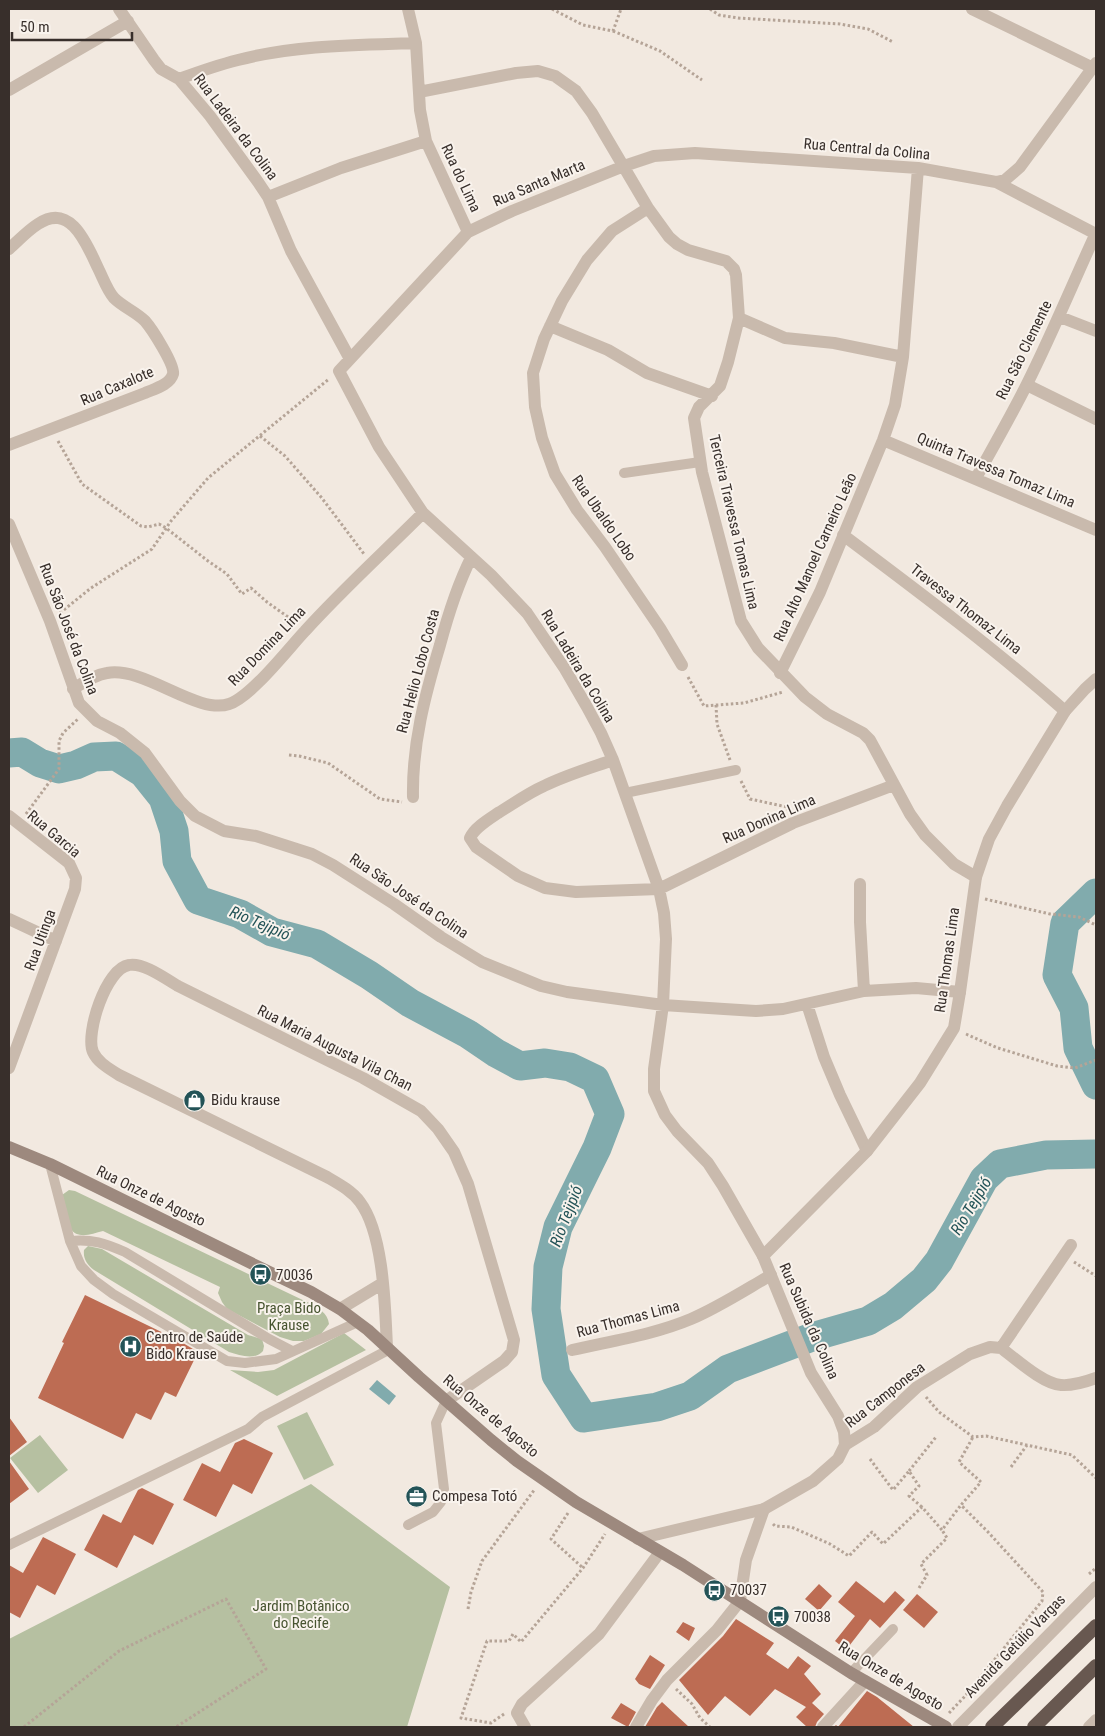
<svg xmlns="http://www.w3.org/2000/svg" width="1105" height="1736" font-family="'Roboto Condensed',sans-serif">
<rect width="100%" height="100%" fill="#f2e9e0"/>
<path fill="#b6c0a1" d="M69 1190 75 1191 309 1303C318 1308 328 1313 329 1324L321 1334 304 1341H293L280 1337 227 1309 222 1302 218 1293 220 1287 103 1231C91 1234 78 1240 70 1228L62 1195Z
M88 1246 102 1249 248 1335 262 1339 264 1346 263 1351C254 1361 240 1355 229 1352L94 1270C87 1264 83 1259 84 1250Z
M344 1333 366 1350 277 1396 230 1370 258 1372 274 1370Z
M307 1412 334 1465 304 1480 277 1426Z
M40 1435 68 1470 38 1493 10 1458Z
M311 1484 450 1587 407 1727H9V1639Z"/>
<path fill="#81abad" d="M377 1380 396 1396 389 1405 369 1389Z"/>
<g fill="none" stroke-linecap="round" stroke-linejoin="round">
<path stroke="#81abad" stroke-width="29" d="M9 753 22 752 40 763 59 769 76 765 94 757 116 756 143 773 163 798 174 831 177 861 198 900 240 914 272 932 317 944 369 975 410 1003 468 1034 496 1053 520 1066 545 1063 570 1067 595 1079 610 1114 597 1148 558 1227 548 1267 546 1309 556 1375 584 1418 657 1407 690 1396 728 1369 812 1337 868 1321 893 1306 924 1280 939 1261 984 1179 1000 1164 1046 1155 1096 1154
M1096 893 1065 923 1057 975 1074 1008 1078 1048 1096 1085"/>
</g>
<path fill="#bd6c53" d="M85 1295 178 1340 198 1352 176 1397 165 1392 151 1420 136 1413 123 1439 38 1398 64 1343 62 1342Z
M9 1417 27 1442 9 1456Z
M244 1439 273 1453 252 1494 233 1484 216 1517 183 1500 202 1463 220 1472 235 1443Z
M9 1461 29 1489 9 1504Z
M142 1488 174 1504 153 1545 134 1535 117 1568 84 1550 103 1514 121 1523 138 1490Z
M43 1537 76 1554 55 1595 37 1585 20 1618 9 1612V1565L23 1573Z
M856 1581 884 1603 895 1591 905 1600 880 1628 870 1619 846 1650 835 1641 855 1616 838 1602Z
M819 1584 832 1596 819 1611 805 1599Z
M917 1594 938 1612 924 1628 903 1610Z
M736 1619 774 1643 766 1654 788 1669 798 1656 811 1666 804 1674 821 1694 812 1703 824 1714 817 1722 815 1727H807L796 1717 806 1707 775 1689 750 1716 725 1696 708 1715 679 1680 723 1636Z
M683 1622 695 1628 689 1641 676 1632Z
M650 1655 665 1665 650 1689 639 1684 635 1679Z
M867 1691 877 1697 914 1727H834L836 1725 838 1727Z
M662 1702 689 1727H645L657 1707Z
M621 1703 636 1712 628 1727 611 1718Z"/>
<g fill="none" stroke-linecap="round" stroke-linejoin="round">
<path stroke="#b5a497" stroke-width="3" stroke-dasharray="2.5 2.5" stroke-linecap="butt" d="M552 9 583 25 613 31 621 9
M710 9 719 15 738 18 840 24 868 29 893 42
M613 31 660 51 702 80
M260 436 285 456 321 497 364 554
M58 441 82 484 141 526 148 527 159 524 166 528 208 561 227 574 242 594 251 588 267 602 295 622
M60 613 91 588 152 549 171 521 208 478 329 379
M688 677 704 706 744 703 783 692
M716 705 717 724 730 760
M289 755 299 756 328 763 380 799 402 802
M741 781 750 799 787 807 788 810
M26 814 59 769V741L63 733 78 719
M985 899 1050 914 1079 917 1096 925
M966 1034 998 1048 1057 1066 1075 1068 1096 1060
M1074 1262 1096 1276
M926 1397 939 1412 973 1437 986 1436 1072 1455 1096 1478
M870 1459 893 1490 909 1471 919 1486 909 1496 922 1507
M1011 1467 1027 1445
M909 1471 936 1437
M568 1513 551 1539 583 1568
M773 1524 775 1526 791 1527 830 1544 849 1556 872 1532 883 1544 922 1507 942 1530 961 1505
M1089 1574 1096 1568
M919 1588 927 1575 921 1564 947 1538 942 1530
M468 1609 471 1592 482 1561 535 1489
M977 1684 1017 1645
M676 1689 692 1704 700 1718 710 1727
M966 1695 1042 1601 1043 1592 988 1532 961 1505 981 1482 959 1462 973 1437
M949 1713 967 1694
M504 1714 491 1723 461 1718 487 1641H509L513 1634 521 1642 583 1568 605 1534
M24 1727 119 1651 226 1599 266 1669 176 1727"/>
<path stroke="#c9baad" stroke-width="10" d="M624 473 700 462
M625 793 736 770
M50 1164 70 1241 81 1266 94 1280 113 1294 227 1361 245 1363 276 1359 358 1322
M70 1241C93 1239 104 1243 125 1252L269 1339 292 1351
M408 1525 433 1512 441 1502 444 1489 436 1423 446 1401
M9 1545 248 1429 262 1417 390 1349
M851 1673 893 1629"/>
<path stroke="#c9baad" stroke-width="12" d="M119 9 154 60 161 69 179 79 210 116 258 182 268 197 291 251 350 359
M408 9 416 43 420 110 426 141 468 232 339 371 379 447 423 513 491 575 527 613 565 669 587 707 601 733 613 760 659 889 664 913 666 939 663 1005 654 1069V1091L665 1115 677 1131 708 1163 723 1186 763 1256
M972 9 1093 68
M179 79C198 72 218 65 238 60 295 45 357 45 416 43
M9 90 128 21
M419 92 516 73 538 71 555 76 576 91 592 113 648 208 669 237 677 244 688 250 726 261 734 269 736 275 739 318 785 338 834 343 903 357
M996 182 1005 180 1020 167 1096 63
M268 197 341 168 426 141
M648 208 612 231 587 260 562 301 544 339 533 373 535 407 542 438 555 474 577 510 605 547 660 628 682 665
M468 232 512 211 624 166 654 156 695 153 918 168 996 182 1096 234
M9 249C18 241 27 231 38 224 71 202 87 245 98 268 103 278 107 290 114 298 123 307 136 312 145 321 152 329 175 365 173 374 170 385 154 389 145 393L9 445
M1060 317 1096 331
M739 318 728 362 720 386 699 407 694 418 702 472 741 621 758 648 805 697 827 714 863 733 870 740 910 814 925 835 954 864 976 877
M550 326 608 350 647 373 712 396
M1027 385 1096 419
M883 440 1096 530
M976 478C993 447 1011 416 1027 384 1052 334 1073 283 1096 233
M9 524 50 621 79 703 97 721 120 733 145 753 180 801 195 816 224 831 256 836 312 854 333 865 394 904 441 937 482 962 541 986 567 992 663 1005 724 1009 756 1011 783 1009 864 991 916 988 960 992
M843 535C919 592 994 648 1065 711
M780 673 820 592 883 440 895 405 903 357 918 168
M73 689C83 683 94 675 107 673 144 666 197 715 229 704 251 697 288 649 305 631 342 590 384 552 423 513
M613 760C590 768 566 775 544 786 528 793 513 804 498 813 489 819 474 828 470 838L476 847 518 876 545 888 576 892 659 889 793 823 894 785
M413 797C412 744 425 695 440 645 448 615 457 586 471 558
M9 816 69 863 76 878 75 889 9 1068
M860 884V922L864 991
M9 919 56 941
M807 1004 824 1057 840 1095 867 1151
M340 1309 383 1283
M387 1347C385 1307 384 1234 360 1202 352 1191 339 1184 327 1177L119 1075C110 1069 98 1063 93 1052 85 1034 106 968 129 965 143 962 166 979 178 986L363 1078 421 1111 438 1129 454 1152 468 1184 514 1340 512 1352 504 1361 446 1401
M1001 1348 1071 1245
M572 1350C611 1341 653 1335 691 1319 719 1307 745 1290 771 1275
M845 1445 874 1427 917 1387 970 1354 990 1347 1001 1348C1016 1359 1043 1384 1061 1385 1073 1386 1085 1382 1096 1378
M525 1727 517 1713 522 1704 599 1634 660 1552
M636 1727 652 1700 667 1680 717 1630 740 1601 746 1560 764 1509
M823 1727 865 1681"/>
<path stroke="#c9baad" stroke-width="12" d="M638 1539 764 1509 813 1481 838 1459 845 1445 844 1432 838 1416 811 1373 763 1256 867 1151 920 1083 954 1028 960 992 976 877 989 839 1007 806 1065 711 1085 689 1096 679
M958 1727 1096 1587
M1089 1727 1096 1720"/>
<path stroke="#9d897e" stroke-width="12" d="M9 1147 50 1164 265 1270 311 1292 340 1309 368 1330 419 1377 491 1440 517 1461 576 1502 683 1565 851 1673 946 1727"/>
<path stroke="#685850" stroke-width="14" d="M992 1727 1096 1626
M1034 1727 1096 1666"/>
</g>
<defs>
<symbol id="shop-disc" viewBox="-11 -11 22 22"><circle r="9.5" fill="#235357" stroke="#f9f3ed"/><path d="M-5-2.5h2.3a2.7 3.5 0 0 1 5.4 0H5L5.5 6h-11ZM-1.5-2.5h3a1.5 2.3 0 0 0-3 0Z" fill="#fff"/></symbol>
<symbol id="bus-disc" viewBox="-11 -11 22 22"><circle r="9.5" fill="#235357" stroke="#f9f3ed"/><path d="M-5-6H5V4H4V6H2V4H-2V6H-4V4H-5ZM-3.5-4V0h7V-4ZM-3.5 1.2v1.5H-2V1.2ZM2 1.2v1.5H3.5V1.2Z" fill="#fff"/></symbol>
<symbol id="hospital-disc" viewBox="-11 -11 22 22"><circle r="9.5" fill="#235357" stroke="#f9f3ed"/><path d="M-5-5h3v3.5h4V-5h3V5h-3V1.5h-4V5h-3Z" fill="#fff"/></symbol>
<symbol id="office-disc" viewBox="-11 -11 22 22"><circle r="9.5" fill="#235357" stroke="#f9f3ed"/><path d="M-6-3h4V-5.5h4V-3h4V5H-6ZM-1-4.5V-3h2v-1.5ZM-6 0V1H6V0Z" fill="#fff"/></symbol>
</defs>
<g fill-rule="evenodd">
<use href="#shop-disc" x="182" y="1088" width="25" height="25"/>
<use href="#bus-disc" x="248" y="1262" width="25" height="25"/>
<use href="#hospital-disc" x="118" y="1334" width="25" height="25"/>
<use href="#office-disc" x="404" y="1484" width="25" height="25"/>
<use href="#bus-disc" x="702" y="1578" width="25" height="25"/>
<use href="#bus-disc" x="766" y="1604" width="25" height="25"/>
</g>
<g text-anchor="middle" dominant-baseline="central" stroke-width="4" stroke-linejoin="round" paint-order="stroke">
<g font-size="15" fill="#382f2b" stroke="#f9f3ed">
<text transform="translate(236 127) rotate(53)">Rua Ladeira da Colina</text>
<text transform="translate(867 149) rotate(5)">Rua Central da Colina</text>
<text transform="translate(461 178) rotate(65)">Rua do Lima</text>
<text transform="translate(539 183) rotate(-23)">Rua Santa Marta</text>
<text transform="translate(1024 350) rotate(-64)">Rua São Clemente</text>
<text transform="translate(117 386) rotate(-23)">Rua Caxalote</text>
<text transform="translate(996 470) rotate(23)">Quinta Travessa Tomaz Lima</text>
<text transform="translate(604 518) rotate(55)">Rua Ubaldo Lobo</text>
<text transform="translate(734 522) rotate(77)">Terceira Travessa Tomas Lima</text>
<text transform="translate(815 557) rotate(-66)">Rua Alto Manoel Carneiro Leão</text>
<text transform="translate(966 609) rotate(38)">Travessa Thomaz Lima</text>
<text transform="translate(69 629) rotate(69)">Rua São José da Colina</text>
<text transform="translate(267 646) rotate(-46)">Rua Domina Lima</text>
<text transform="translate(578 666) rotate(59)">Rua Ladeira da Colina</text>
<text transform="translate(418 671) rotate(-75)">Rua Helio Lobo Costa</text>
<text transform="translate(769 819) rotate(-24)">Rua Donina Lima</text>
<text transform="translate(54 834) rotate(40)">Rua Garcia</text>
<text transform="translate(409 896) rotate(34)">Rua São José da Colina</text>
<text transform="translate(40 940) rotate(-70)">Rua Utinga</text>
<text transform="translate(947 960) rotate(-82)">Rua Thomas Lima</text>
<text transform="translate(335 1048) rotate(27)">Rua Maria Augusta Vila Chan</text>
<text transform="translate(151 1196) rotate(26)">Rua Onze de Agosto</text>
<text transform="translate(628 1319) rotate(-15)">Rua Thomas Lima</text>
<text transform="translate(809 1321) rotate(66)">Rua Subida da Colina</text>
<text transform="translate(885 1395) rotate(-38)">Rua Camponesa</text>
<text transform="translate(491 1416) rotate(40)">Rua Onze de Agosto</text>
<text transform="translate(1015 1646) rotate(-46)">Avenida Getúlio Vargas</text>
<text transform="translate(891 1676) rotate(31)">Rua Onze de Agosto</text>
</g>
<g font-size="15" fill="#382f2b" stroke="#f9f3ed" text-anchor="start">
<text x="211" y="1100">Bidu krause</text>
<text x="276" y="1275">70036</text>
<text x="146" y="1337">Centro de Saúde<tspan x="146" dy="17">Bido Krause</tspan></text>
<text x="432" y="1496">Compesa Totó</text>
<text x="730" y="1590">70037</text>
<text x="794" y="1617">70038</text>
</g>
<g font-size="15" fill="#475430" stroke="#f9f3ed">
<text x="289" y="1308">Praça Bido<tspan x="289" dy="17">Krause</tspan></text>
<text x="301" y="1606">Jardim Botânico<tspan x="301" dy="17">do Recife</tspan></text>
</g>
<g font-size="16" font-style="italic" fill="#235357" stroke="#f9f3ed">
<text transform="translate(260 923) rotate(23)">Rio Tejipió</text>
<text transform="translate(971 1206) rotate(-59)">Rio Tejipió</text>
<text transform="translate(566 1216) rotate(-69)">Rio Tejipió</text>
</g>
</g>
<rect width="1105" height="1736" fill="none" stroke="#382f2b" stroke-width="20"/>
<path d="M12 32v8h120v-8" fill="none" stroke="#382f2b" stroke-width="2.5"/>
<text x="20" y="32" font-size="15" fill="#382f2b" stroke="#f9f3ed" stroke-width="4" paint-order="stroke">50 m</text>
</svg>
